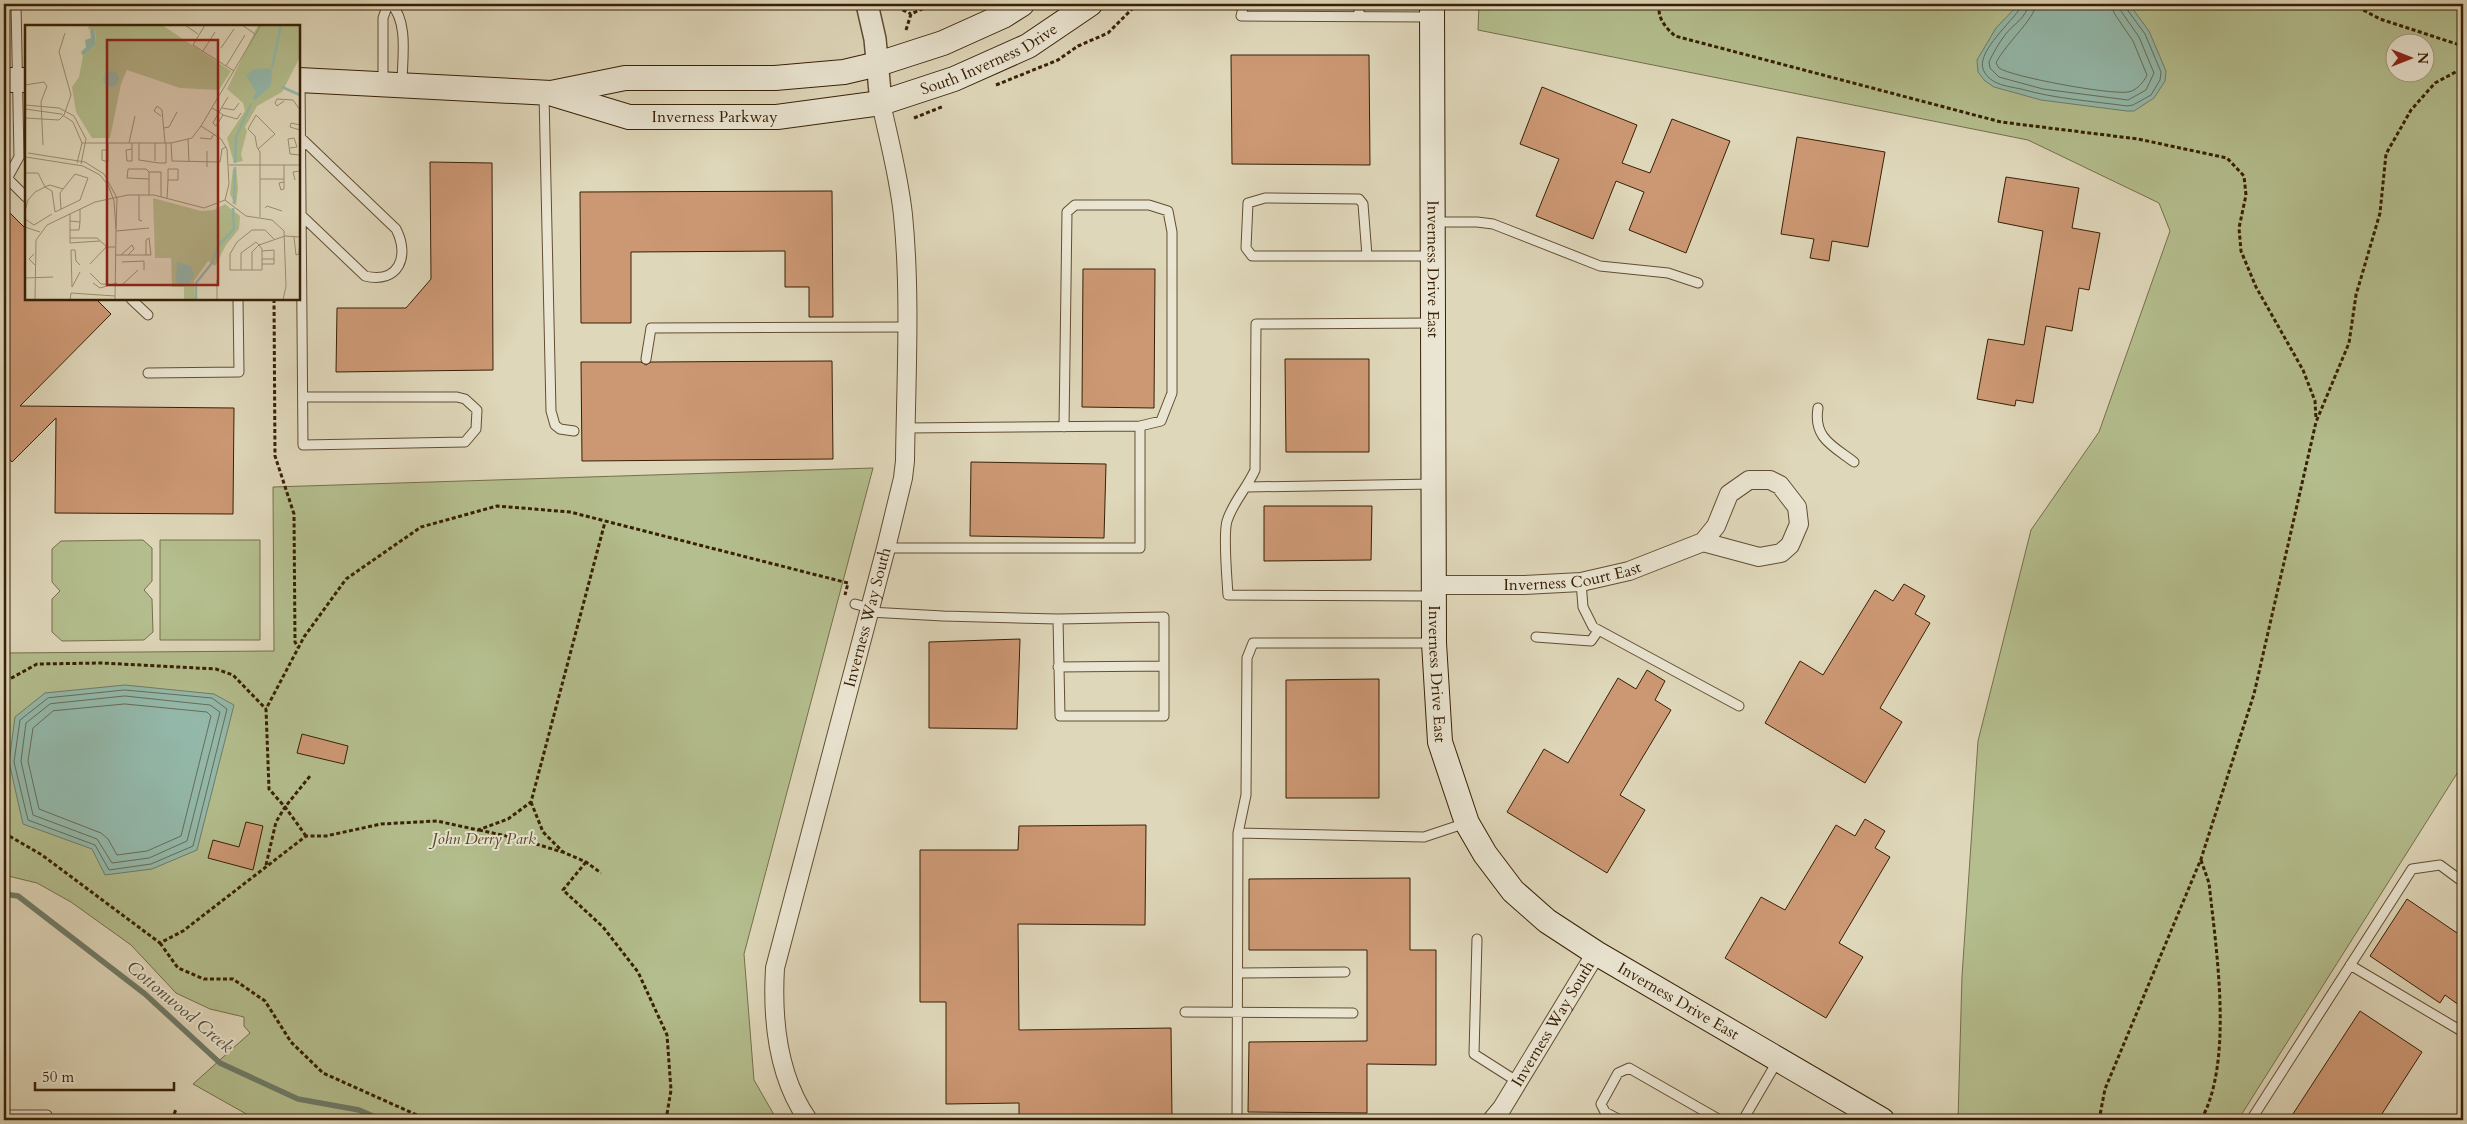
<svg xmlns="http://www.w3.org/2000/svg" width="2467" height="1124" font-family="Cardo,serif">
<rect width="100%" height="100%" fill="#dfd7ba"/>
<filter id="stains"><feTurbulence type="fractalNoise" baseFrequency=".004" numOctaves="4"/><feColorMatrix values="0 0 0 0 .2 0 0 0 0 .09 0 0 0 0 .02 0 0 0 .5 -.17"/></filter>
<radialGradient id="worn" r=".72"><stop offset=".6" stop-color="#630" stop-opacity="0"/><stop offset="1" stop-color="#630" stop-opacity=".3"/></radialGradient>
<path fill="#b4be8e" stroke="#766f4a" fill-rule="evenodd" d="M1479 4H2463V764L2238 1120H1958L1962 976 1978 741 2031 530 2099 432 2170 231 2159 203 2028 140 1478 30ZM2394 42H2424V72H2394Z
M873 468 744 954 754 1080 777 1120H257L193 1084 250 1033 244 1026V1017L210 1009 176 993 131 945 71 902 37 883 4 875V653L274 651 273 487Z
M143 540 152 548V581L144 590 152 599 153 632 144 640 62 641 52 632V599L60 591 52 582V549L61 541Z
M160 540H260V640H160Z"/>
<path fill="#94baac" stroke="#6f7c69" d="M2019 4H2129L2149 31 2166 71 2165 81 2154 98 2134 111H2127L2041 100 1994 87 1985 81 1978 72 1977 60 1996 28Z
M125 685 214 694 234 705 197 850 152 869 105 875 92 849 23 824 9 762 15 717 45 693Z"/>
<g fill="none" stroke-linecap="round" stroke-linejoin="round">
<path stroke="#666d58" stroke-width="1" d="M2022 4C2021 13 1987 41 1983 60 1980 69 1987 78 1995 82 2002 86 2012 87 2021 89 2056 99 2092 101 2127 106L2133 105 2151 95 2160 80 2161 72 2145 34 2126 8V4
M2028 4C2028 17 2012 25 2005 35 1999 43 1993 53 1989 62L1990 68 1999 77 2043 89 2128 100 2146 90 2154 73 2139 37 2121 11 2119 4
M2036 4C2035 19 2005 44 1996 63L1999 68C2012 77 2111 95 2128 92 2136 91 2144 82 2147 75L2133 41 2114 13 2112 4
M125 690 212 698 227 709 193 846 151 864 109 870 95 845 28 820 14 762 20 720 48 698Z
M125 696 210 705 220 712 187 841 149 858 112 863 97 839 33 815 21 761 26 723 50 704Z
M125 704 207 712 211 716 181 836 147 851 117 855 108 839 101 833 39 809 28 761 33 728 53 711Z"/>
<path stroke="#6f7c69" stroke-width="5.5" d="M4 894 18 896 145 994 220 1063 298 1099 359 1110 382 1120"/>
</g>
<path fill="#cc9874" stroke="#382005" d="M1231 55H1369L1370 165 1232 164Z
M1542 87 1637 125 1622 163 1650 173 1672 119 1730 141 1686 253 1629 230 1644 192 1616 181 1593 239 1536 216 1559 159 1520 144Z
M1797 137 1885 152 1868 247 1832 241 1829 261 1810 258 1814 239 1781 234Z
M430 162 492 163 493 370 336 372 337 308H406L431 279Z
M2006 177 2079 188 2072 228 2100 233 2089 290 2079 288 2072 331 2046 326 2033 403 2016 400 2015 406 1977 399 1988 339 2024 345 2043 231 1998 222Z
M832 191 833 317H809V287H785V251L631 252V323H581L580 192Z
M4 207 26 229V299H96L111 314 20 406 234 408 233 514 55 513 56 418 12 462 4 453Z
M1083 269H1155L1154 408 1082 407Z
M1285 359H1369V452H1286Z
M832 361 833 459 582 461 581 362H641L646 365 651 362Z
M971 462 1106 464 1104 538 970 536Z
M1264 506H1372L1371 560 1264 561Z
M1904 584 1925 596 1915 614 1930 623 1880 708 1902 722 1865 783 1765 723 1800 661 1823 675 1875 590 1893 601Z
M1020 639 1017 729 929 728V642Z
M1647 670 1665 681 1655 700 1671 710 1620 795 1645 810 1607 873 1507 812 1544 749 1568 763 1618 678 1636 689Z
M1379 679V798H1286V680Z
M302 734 348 746 344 764 297 753Z
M1865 819 1885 831 1875 848 1890 857 1839 943 1863 957 1826 1018 1725 958 1761 897 1785 910 1836 825 1855 836Z
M246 822 263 826 253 870 208 858 213 840 239 847Z
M1146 825 1145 925 1018 924 1019 1030 1171 1028 1172 1120H1019V1103L946 1104V1002H920V850H1018L1019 826Z
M1410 878V950H1436V1065L1367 1064V1113L1248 1112 1249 1042 1367 1041V950H1249V879Z
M2407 899 2463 937V1008L2445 995 2440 1003 2370 956Z
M2360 1011 2422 1052 2378 1120H2289Z"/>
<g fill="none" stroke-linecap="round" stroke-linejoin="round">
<defs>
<path id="service" d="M391 4C409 22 402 60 402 84
M1244 4 1241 16 1432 17
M1359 4V16
M300 80 303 445 465 442 476 429 477 410 465 399 457 397H303
M383 83V18L388 4
M544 94 551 411 555 425 560 429 574 431
M301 138 396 229C410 256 399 284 365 276L301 215
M4 170 8 179 26 197
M4 184 19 157 16 4
M1435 222H1477L1493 224 1600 266 1668 273 1698 283
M1367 256 1363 204 1359 199 1265 198 1248 203 1246 248 1252 256H1432
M131 299 148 315
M646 359 651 328 907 327
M148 373 239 372 238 299
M1818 408C1813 438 1833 446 1854 462
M1064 427 1067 212 1075 205H1149L1168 211 1172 232V393L1161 421 1140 426
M1248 487 1433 484
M886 548H1140V426L906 428
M1581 582 1583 607 1593 627 1739 706
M1432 596 1228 595C1227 579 1223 534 1227 521 1233 502 1247 488 1255 470L1256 324 1432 323
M855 604 870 608
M869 612 943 616 1058 619 1060 716H1164V617L1058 619
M1536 637 1591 641 1598 631
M1058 667 1164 666
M1238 833 1424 837 1466 823
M1477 939 1474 1054 1518 1082
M2350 965 2463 1032
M1238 973 1345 972
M1185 1012 1353 1013
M4 1115H47
M1237 1120 1238 833 1246 795 1247 658 1253 643H1434
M1620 1120 1605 1112 1601 1104 1618 1073 1629 1068 1720 1120
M1743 1120 1778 1060
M2251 1120 2412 869 2440 865 2463 882"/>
<g id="minor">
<path id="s1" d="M1434 585H1524L1581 582 1629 571 1703 542 1759 557 1781 553 1790 545 1799 524 1797 507 1780 485 1770 480H1749L1729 494 1716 526 1703 542"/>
<path id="s2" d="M808 1120C778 1077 772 1019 775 968L886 548 903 478 905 461C906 379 911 296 903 215 899 177 889 140 881 103"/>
<path id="s3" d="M1492 1120 1502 1108 1596 953"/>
</g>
<path id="tertiary" d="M867 4 875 39 881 103"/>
<g id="secondary">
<path id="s4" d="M1432 4 1434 643 1440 742 1467 823 1485 854 1513 891 1547 921 1596 953 1882 1120"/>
<path d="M4 80H26"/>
<path d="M299 80 551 93 625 78H775L844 72 878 64 943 43 1003 16 1022 4"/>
<path id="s5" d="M553 94 629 117H777L881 103 954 79 1028 46 1090 4"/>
</g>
</defs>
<use href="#service" stroke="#624e32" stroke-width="11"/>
<use href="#minor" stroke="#624e32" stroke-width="20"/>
<use href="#tertiary" stroke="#624e32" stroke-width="24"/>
<use href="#secondary" stroke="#382005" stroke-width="26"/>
<path stroke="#382005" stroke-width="3" stroke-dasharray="4 2.5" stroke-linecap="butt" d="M891 4 911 14
M1660 4C1656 17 1666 28 1675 36L2001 122 2138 139 2227 158 2244 176 2246 195 2239 228 2241 251 2256 287 2303 370 2315 401 2316 419
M2352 4 2380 19 2463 46
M906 30 911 14 933 4
M996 85 1058 60 1078 46 1108 33 1137 4
M914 118 944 106
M274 299 275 456 294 514 295 642 298 647
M4 688 6 681 37 664 102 663 216 669 233 675 266 709
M531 802 543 832 563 852 586 862 601 873
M479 830 520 839 562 852
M4 833 42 855 160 943 183 931 306 836H326L381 824 437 821 478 830 508 819 531 802 605 522
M306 836 285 807 310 776
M2201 860 2209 883C2216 949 2234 1061 2201 1120
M586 862 563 890 603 927 638 972 667 1035 671 1090 666 1120
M266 865 276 822 285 807 269 789 266 709 304 637 346 579 421 527 497 506 570 512 848 583 845 595
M160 943 178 968 204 979H233L265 1001 291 1042 323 1073 428 1120
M172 1120 176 1109
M2099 1120 2105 1089 2201 859 2254 694 2316 422 2349 343 2356 295 2380 213 2386 154 2411 110 2435 83 2463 68"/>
<use href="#service" stroke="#eae5d2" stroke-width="9"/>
<use href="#minor" stroke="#eae5d2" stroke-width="18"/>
<use href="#tertiary" stroke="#eae5d2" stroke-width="21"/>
<use href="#secondary" stroke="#eae5d2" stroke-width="24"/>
</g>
<g text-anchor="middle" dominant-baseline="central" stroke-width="4" stroke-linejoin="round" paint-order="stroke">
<g font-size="16" fill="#382005" stroke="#eae5d2">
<text stroke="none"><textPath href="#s5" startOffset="449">South Inverness Drive</textPath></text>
<text stroke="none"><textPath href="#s5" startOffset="165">Inverness Parkway</textPath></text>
<text stroke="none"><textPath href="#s4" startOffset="265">Inverness Drive East</textPath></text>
<text stroke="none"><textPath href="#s1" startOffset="139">Inverness Court East</textPath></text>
<text stroke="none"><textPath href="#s2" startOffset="521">Inverness Way South</textPath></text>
<text stroke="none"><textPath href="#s4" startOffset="670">Inverness Drive East</textPath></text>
<text stroke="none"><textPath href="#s4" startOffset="1105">Inverness Drive East</textPath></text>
<text stroke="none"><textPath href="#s3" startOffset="114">Inverness Way South</textPath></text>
</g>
<g font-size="16" font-style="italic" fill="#574827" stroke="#eae5d2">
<text x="484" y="839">John Derry Park</text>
</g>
<g font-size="18" font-style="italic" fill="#544e37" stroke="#eae5d2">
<text transform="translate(180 1007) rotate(40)">Cottonwood Creek</text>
</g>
</g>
<g transform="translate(25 25)">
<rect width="275" height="275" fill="#dfd7ba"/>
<path d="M64 0H137L206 46 194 65 155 63 102 45 96 59 85 113H67L51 87 47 62 54 52 58 31 71 19 70 5 63 4ZM233 0H275V32L257 67 232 81 220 102 222 106 216 129 218 136 209 138 202 113 220 86 218 78 202 64ZM211 143 213 163 211 181 205 169 208 144ZM128 173 176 186 189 185 200 179 215 191 214 204 201 220 190 241 183 236 169 256 170 275H159V262H147L146 233H130Z" fill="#b4be8e"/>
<path d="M69 3 71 19 58 31 56 27 61 22 60 15 66 13 65 5ZM243 43 247 45 246 61 230 75 227 73 231 67 221 51 229 44ZM78 54a8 8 0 1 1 16 0a8 8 0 1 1-16 0ZM152 237 166 241 169 250 164 258 153 259 151 256Z" fill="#94baac"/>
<path fill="none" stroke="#94baac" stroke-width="2.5" d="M247 43 256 0M257 62 275 70M210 138 211 112 226 79M209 179 210 142M171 275V258L187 238 193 221 209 204 208 183"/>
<path fill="none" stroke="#9c8e72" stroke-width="1" d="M160 0 173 9M180 0 168 20 209 46M217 0 230 9M196 23 209 4M178 26 190 7M201 41 220 10M0 60 19 57 22 61 16 77 18 120M259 76 252 81 250 78 252 74 268 75 275 85M0 80 34 83 49 91 61 114 56 139M187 83 194 87 203 72M197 83 209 85 214 78M0 84 36 89 48 97 57 118 52 138M194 87 198 90 191 101 188 98ZM198 90 212 94 216 88M136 91 129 86 132 81 137 85 140 118M0 93 34 95 39 90 46 70 34 27 40 8M275 100 266 98 265 102 275 105M139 103 144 102 152 87M175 113 186 114 189 109M163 114 164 137M57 118H146L167 113 176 101 236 0M104 118 110 91M114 118V135L134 138H141V118M130 118V136M146 118 147 136 195 137 197 124 201 122M265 123 272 122 269 113 263 114 265 129 275 130M107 124 101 125 102 136H107V118M233 124 250 109 231 90 223 104 230 111 232 122 235 127V192M83 125H77V135L83 137V118M3 128 60 137 79 149 92 173 91 204M1 132 58 141 75 150 83 160 89 176 91 205 90 275M204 140H275M182 142V126M124 147 121 144H103L102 153 124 154M0 148H13L20 162 27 166 30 187 55 175 63 153 50 149 38 164 25 160 22 161 10 167 3 175 0 186M235 154H259V140M259 154V164L256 165 254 158 259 157M270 155 268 147 275 146M114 170V195L117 196M124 170V147H136V172M142 174 143 155H153V144H143V155M200 175 221 191 247 195 259 206 261 261 258 275M240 183 242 181 257 186M36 184 35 168 38 164M45 189V218L75 216M0 194 9 200 27 189M45 196 55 197V184M0 202 15 207M45 205H54L55 197M91 206 124 203M269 212 271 230 274 229 275 212M45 213H72L82 222H90M249 214 240 205H227L212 217 205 229V245H237V224L234 220 260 211 275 212M237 226 249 225V234M9 229 4 234 10 240M90 230H126L124 213 121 215V230M96 230 107 220 109 224 103 230M237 234H249V239H237M97 237 119 236V245M65 239 82 221M55 240 51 236 50 225H46L47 262 55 247M216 245V228L231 217 234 220 227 227V245M65 248 76 259 97 260 113 245M0 253 28 252M68 258 75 263 92 258M10 275 11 215 22 200 70 177 103 170H129L179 183 200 175 204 159 202 124 196 114 176 101M45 275 46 268 90 271M192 275V255"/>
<path fill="#8f2418" fill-opacity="0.15" stroke="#8f2418" stroke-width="2.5" d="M82 15H193V260H82Z"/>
<rect width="275" height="275" fill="none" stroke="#382005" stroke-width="2.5"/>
</g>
<rect width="2467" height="1124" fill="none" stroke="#dfd7ba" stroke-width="20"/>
<rect x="5" y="5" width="2457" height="1114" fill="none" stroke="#382005" stroke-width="2.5"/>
<rect x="10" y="10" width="2447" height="1104" fill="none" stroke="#382005"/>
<g transform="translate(2410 58) rotate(90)"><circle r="24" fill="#eae5d2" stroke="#a39680"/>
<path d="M0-4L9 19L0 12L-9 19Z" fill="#8f2418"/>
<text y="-8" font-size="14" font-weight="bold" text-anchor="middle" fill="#382005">N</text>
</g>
<path d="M35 1082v8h139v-8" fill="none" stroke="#382005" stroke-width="2.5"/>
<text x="42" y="1082" font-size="15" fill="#382005" stroke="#eae5d2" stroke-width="4" paint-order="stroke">50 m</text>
<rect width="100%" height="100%" filter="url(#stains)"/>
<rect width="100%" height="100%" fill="url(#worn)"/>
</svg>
